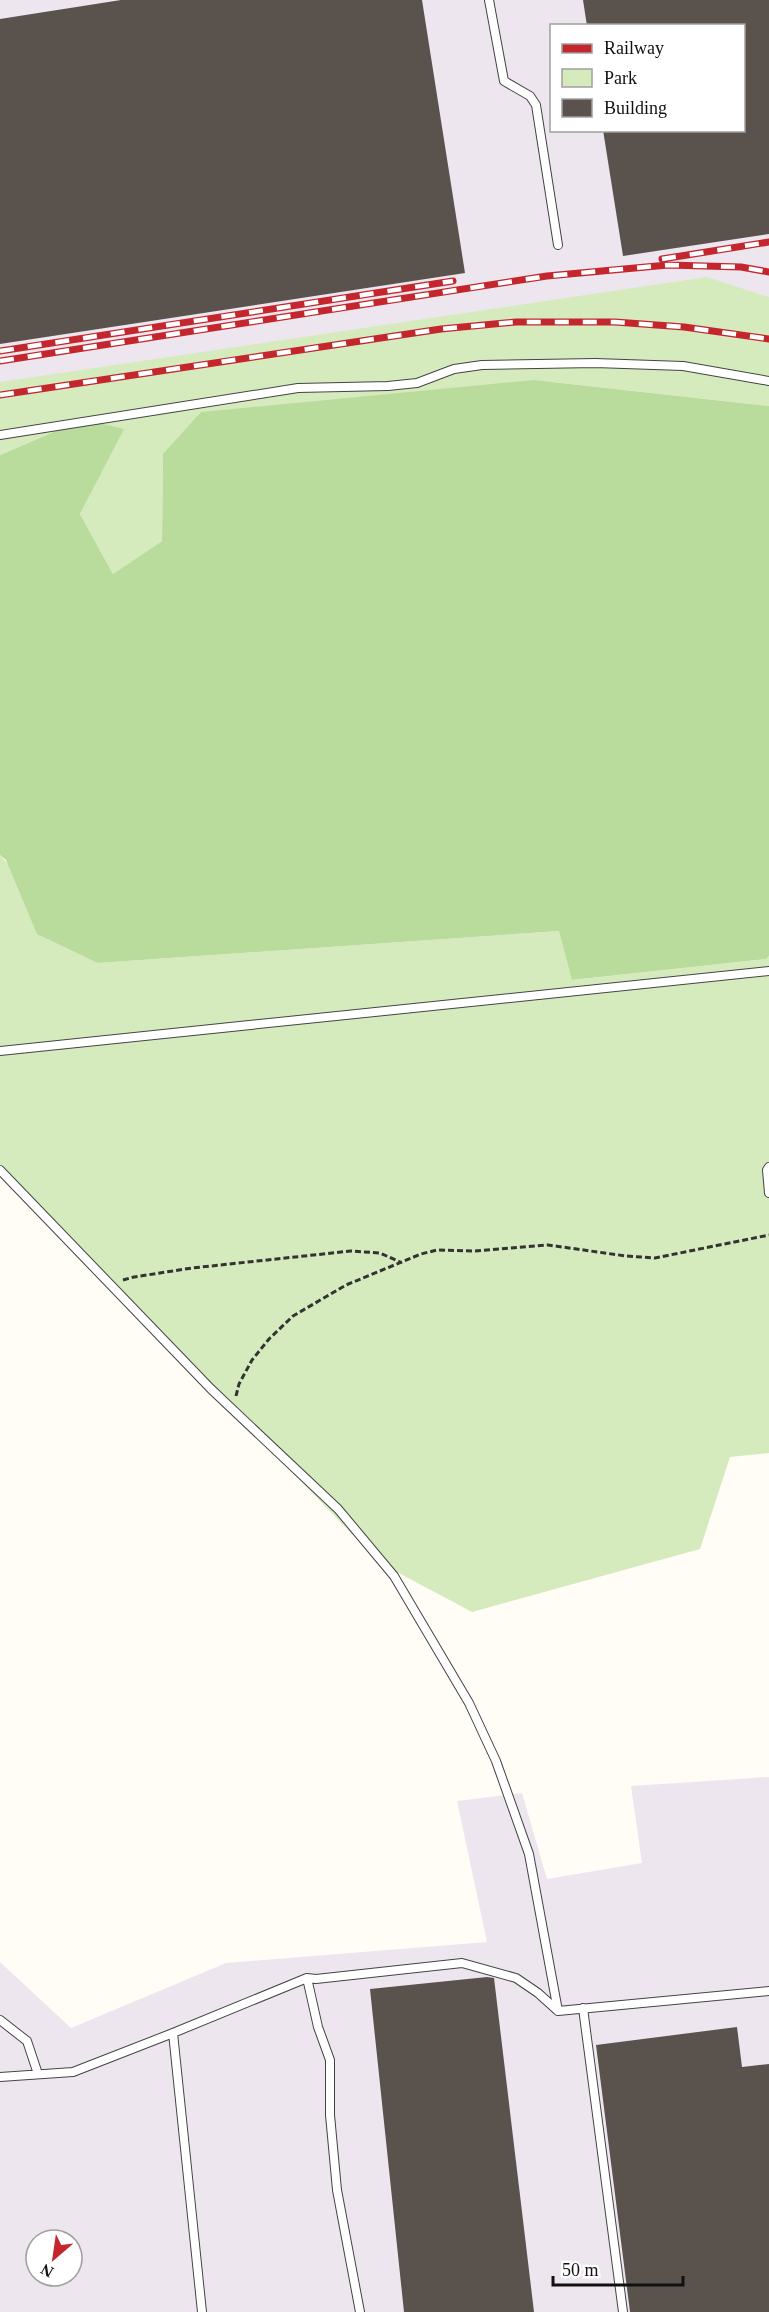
<svg xmlns="http://www.w3.org/2000/svg" width="769" height="2312" font-family="'Times New Roman',serif">
<rect width="100%" height="100%" fill="#fffdf5"/>
<path fill="#eee6ef" fill-rule="evenodd" d="M0 0H769V366L0 421ZM552 26H744V130H552Z
M769 1777V2312H0V1962L71 2028 226 1963 487 1942 457 1801 522 1793 547 1879 642 1863 631 1786ZM36 2240H72V2276H36Z"/>
<path fill="#d5ebbd" d="M707 277 769 297V406L534 380 163 454 162 541 113 574 80 514 123 429 84 419 0 455V382Z
M0 855 98 963 560 931 573 980 766 959 769 956V1453L730 1457 700 1549 472 1612 380 1563 0 1170Z"/>
<path fill="#b9dc9c" d="M534 380 769 406V956L766 959 572 980 559 931 98 963 37 934 6 860 0 855V455L84 419 124 429 80 514 113 574 162 541 163 454 201 412Z"/>
<path fill="#5a524d" d="M121 0H422L465 273 0 344V19Z
M583 0H769V234L623 256 603 130H744V26H587Z
M487 1977 494 1978 534 2312H404L370 1989Z
M737 2027 742 2067 769 2064V2312H630L596 2045Z"/>
<g fill="none" stroke-linecap="round" stroke-linejoin="round">
<defs>
<path id="service" d="M489 0 504 81 530 96 536 105 558 245
M0 435 298 388 388 386 417 383 454 369 482 365 595 363 683 366 769 381
M0 1051 769 971
M769 1167 767 1170 769 1193
M0 1170 211 1389 338 1509 394 1576 469 1703 496 1761 529 1854 558 2011
M307 1978 318 2027 330 2060V2115L337 2190 360 2312
M583 2008 623 2312
M0 2020 27 2041 38 2074
M173 2033 202 2312
M0 2077 73 2072 173 2033 307 1978 316 1979 462 1963 516 1978 538 1993 558 2011 769 1991"/>
</defs>
<use href="#service" stroke="#444" stroke-width="10"/>
<path stroke="#333" stroke-width="3" stroke-dasharray="6 3" stroke-linecap="butt" d="M123 1280 134 1277 192 1268 351 1251 380 1253 400 1262
M236 1396 239 1384 252 1360 269 1339 293 1316 346 1285 421 1254 437 1250 474 1251 548 1245 626 1256 655 1258 769 1235"/>
<use href="#service" stroke="#fff" stroke-width="8"/>
<defs>
<path id="rail" d="M662 259 769 242
M0 351 453 281
M0 361 547 276 668 265 741 267 769 272
M0 395 441 329 516 322H615L684 327 769 339"/>
</defs>
<use href="#rail" stroke="#c4262e" stroke-width="7"/>
<use href="#rail" stroke="#fff" stroke-width="4.5" stroke-dasharray="14" stroke-linecap="butt"/>
</g>
<rect x="550" y="24" width="195" height="108" fill="#ffffff" stroke="#a0a0a0" stroke-width="1.5"/>
<rect x="562" y="44" width="30" height="9" fill="#c4262e" stroke="#a0a0a0" stroke-width="1.5"/>
<text x="604" y="54" font-size="18" fill="#111111">Railway</text>
<rect x="562" y="69" width="30" height="18" fill="#d5ebbd" stroke="#a0a0a0" stroke-width="1.5"/>
<text x="604" y="84" font-size="18" fill="#111111">Park</text>
<rect x="562" y="99" width="30" height="18" fill="#5a524d" stroke="#a0a0a0" stroke-width="1.5"/>
<text x="604" y="114" font-size="18" fill="#111111">Building</text>
<g transform="translate(54 2258) rotate(209)"><circle r="28" fill="#ffffff" stroke="#a0a0a0" stroke-width="1.5"/>
<path d="M0-4.5L10 22L0 15L-10 22Z" fill="#c4262e"/>
<text y="-9" font-size="16" font-weight="bold" text-anchor="middle" fill="#111111">N</text>
</g>
<path d="M553 2276v9h130v-9" fill="none" stroke="#111111" stroke-width="3"/>
<text x="562" y="2276" font-size="18" fill="#111111" stroke="#ffffff" stroke-width="4.5" paint-order="stroke">50 m</text>
</svg>
